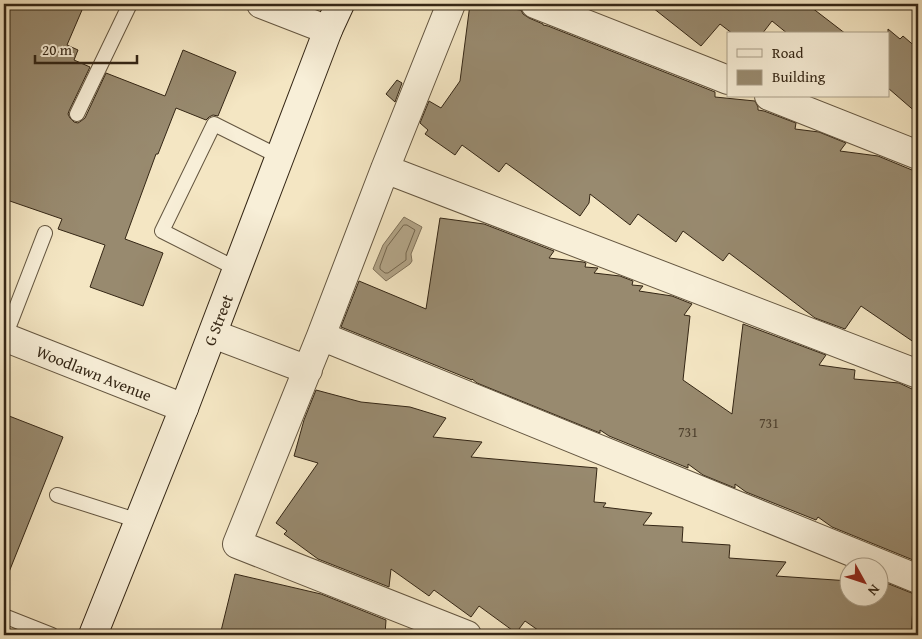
<svg xmlns="http://www.w3.org/2000/svg" width="922" height="639" font-family="'Gentium Book Plus',serif">
<rect width="100%" height="100%" fill="#f4e6c3"/>
<filter id="stains"><feTurbulence type="fractalNoise" baseFrequency=".004" numOctaves="4"/><feColorMatrix values="0 0 0 0 .2 0 0 0 0 .09 0 0 0 0 .02 0 0 0 .5 -.17"/></filter>
<radialGradient id="worn" r=".72"><stop offset=".6" stop-color="#630" stop-opacity="0"/><stop offset="1" stop-color="#630" stop-opacity=".3"/></radialGradient>
<path fill="#b3a588" stroke="#80725a" d="M404 217 422 227 411 254 412 261 410 264 386 281 373 269 383 245Z"/>
<g fill="none" stroke-linecap="round" stroke-linejoin="round">
<path stroke="#74664e" stroke-width="1" d="M404 225H407L415 230 406 253V260L388 273H385L380 269V266L387 247Z"/>
</g>
<path fill="#988a6f" stroke="#342615" d="M4 4H67L82 10 67 45 78 50 74 60 90 67 69 111 68 114 70 118 74 122 78 123 81 121 85 118 106 73 165 96 183 50 236 72 218 116 213 115 209 117 206 120 176 108 158 154H156L125 239 163 253 143 306 90 287 105 245 58 229 62 219 4 199Z
M470 4 521 10 523 14 529 18 543 24V25L548 26 715 92V97L755 101 758 107V110L764 111 796 123 795 129 819 132 846 143 840 151 878 156 912 170H918V345L861 306 845 329 815 318 729 253 723 261 683 231 676 242 638 214 630 225 590 194 589 203 580 216 506 163 499 172 462 145 455 155 425 134 428 130 420 123 429 101 441 108 460 81Z
M648 4H807L846 34H788L772 21 762 34H733L720 24 701 46Z
M888 29 900 39 903 36 918 49V114L888 88Z
M397 80 402 83 395 102 386 94Z
M440 218 484 224 554 251 549 258 583 262 586 263 585 267 598 268 594 273 620 276 633 281 632 285 643 286 639 291 672 296 692 304 684 315 690 316 683 380 732 414 743 324 826 355 819 365 855 370 854 379 899 383 912 389H918V562L832 527 818 517 816 520 746 492 735 484V488L703 475 688 464V468L609 436 600 430V433L477 383 472 379V380L341 327 359 281 426 309Z
M316 390 361 402 410 407 446 418 433 437 482 442 471 457 597 468 594 502 606 503 603 507 652 513 643 525 683 527 682 542 730 545 729 558 786 562 776 576 850 581V596H880V583L889 584 914 594 911 635H545L525 621 516 633 479 606 471 617 434 590 429 596 391 569 389 587 318 559 284 534 287 531 276 523 318 463 294 456 304 420Z
M4 414 63 437 5 582H4Z
M235 574 321 594 386 620 385 635H239L221 631Z"/>
<g fill="none" stroke-linecap="round" stroke-linejoin="round">
<defs>
<path id="lane" d="M77 114 130 4
M237 269 162 231 214 124 280 157
M4 339 45 233
M57 495 139 521
M4 616 52 635"/>
<path id="street" d="M261 4 328 30
M451 4 385 169 321 336 237 544 467 635
M535 4 728 80
M769 96 918 155
M385 169 918 374
M213 334 308 370
M321 336 918 579
M4 337 184 408"/>
<path id="secondary" d="M93 635 184 408 328 30 340 4"/>
</defs>
<use href="#lane" stroke="#645640" stroke-width="16"/>
<use href="#street" stroke="#645640" stroke-width="30"/>
<use href="#secondary" stroke="#342615" stroke-width="30"/>
<use href="#lane" stroke="#f8efd8" stroke-width="14"/>
<use href="#street" stroke="#f8efd8" stroke-width="28"/>
<use href="#secondary" stroke="#f8efd8" stroke-width="28"/>
</g>
<g text-anchor="middle" dominant-baseline="central" stroke-width="4" stroke-linejoin="round" paint-order="stroke">
<g font-size="14" fill="#4d3f2c">
<text x="769" y="423">731</text>
<text x="688" y="432">731</text>
</g>
<g font-size="16" fill="#342615" stroke="#f8efd8">
<text transform="translate(218 320) rotate(-69)">G Street</text>
<text transform="translate(94 373) rotate(22)">Woodlawn Avenue</text>
</g>
</g>
<rect width="922" height="639" fill="none" stroke="#f4e6c3" stroke-width="20"/>
<rect x="5" y="5" width="912" height="629" fill="none" stroke="#342615" stroke-width="2.5"/>
<rect x="10" y="10" width="902" height="619" fill="none" stroke="#342615"/>
<rect x="727" y="32" width="162" height="65" fill="#f8efd8" stroke="#aa9f8a"/>
<rect x="737" y="49" width="25" height="8" fill="#f8efd8" stroke="#aa9f8a"/>
<text x="772" y="58" font-size="15" fill="#342615">Road</text>
<rect x="737" y="70" width="25" height="15" fill="#988a6f" stroke="#aa9f8a"/>
<text x="772" y="82" font-size="15" fill="#342615">Building</text>
<g transform="translate(864 582) rotate(130)"><circle r="24" fill="#f8efd8" stroke="#aa9f8a"/>
<path d="M0-4L9 19L0 12L-9 19Z" fill="#8f2418"/>
<text y="-8" font-size="14" font-weight="bold" text-anchor="middle" fill="#342615">N</text>
</g>
<path d="M35 55v8h102v-8" fill="none" stroke="#342615" stroke-width="2.5"/>
<text x="42" y="55" font-size="15" fill="#342615" stroke="#f8efd8" stroke-width="4" paint-order="stroke">20 m</text>
<rect width="100%" height="100%" filter="url(#stains)"/>
<rect width="100%" height="100%" fill="url(#worn)"/>
</svg>
